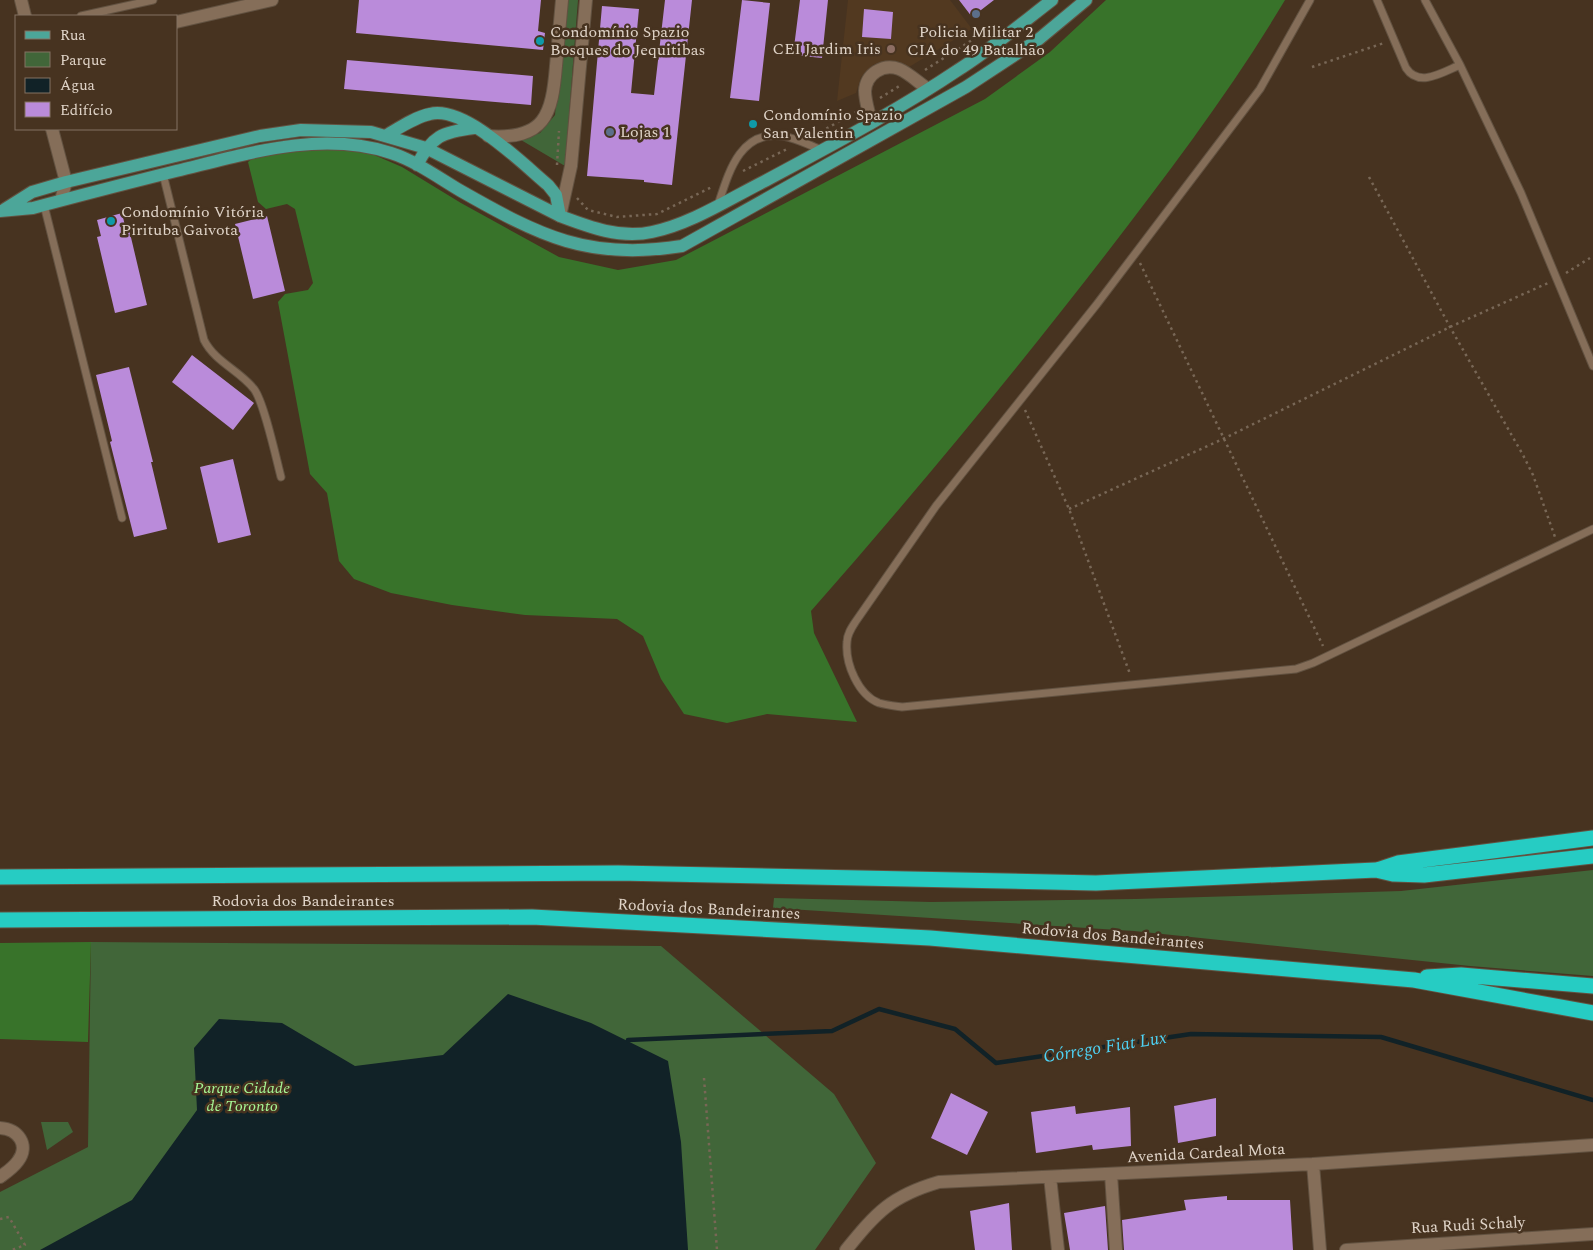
<svg xmlns="http://www.w3.org/2000/svg" width="1593" height="1250" font-family="Spectral,serif">
<rect width="100%" height="100%" fill="#473320"/>
<path fill="#523920" d="M848 0H950L972 29 909 67 895 61 880 62 873 65 861 77 856 93 837 101Z"/>
<path fill="#416639" d="M566 0H578L565 166 521 140 540 133 555 115Z
M1593 870V976L1470 966 1134 931 773 908 774 898 931 902 1135 899 1401 891Z
M91 942 661 946 834 1094 876 1163 815 1250H0V1192L88 1147Z
M41 1122H68L73 1132 47 1150Z"/>
<path fill="#38732a" d="M1106 0H1285C1232 89 1169 172 1106 254 1011 377 913 495 811 611L814 633 857 722 767 714 727 723 684 714 661 679 643 636 617 619 525 615 452 605 391 593 354 579 339 561 327 493 310 474 278 302 285 294 308 290 313 283 295 209 287 204 266 209 258 202 248 162 258 154 324 147 365 151 402 167 461 203 559 257 618 270 676 260 985 99 1050 52Z
M91 942 88 1042 0 1039V943Z"/>
<path fill="#112227" d="M508 994 591 1023 668 1061 681 1142 688 1250H40L132 1200 197 1110 194 1048 219 1019 282 1023 355 1066 443 1055Z"/>
<g fill="none" stroke-linecap="round" stroke-linejoin="round">
<path stroke="#112227" stroke-width="4.5" d="M628 1040 832 1031 879 1009 955 1029 996 1063 1191 1034 1381 1037 1593 1100"/>
</g>
<path fill="#ba8bda" d="M359 0H541L538 31 545 33 543 50 356 33Z
M665 0H692L672 185 644 182V180L587 176 602 6 639 9 631 93 654 95Z
M742 0 770 3 759 101 730 98Z
M800 0H828L822 58 793 55Z
M959 0H994L972 17Z
M864 9 893 12 891 39 862 37Z
M347 60 533 76 531 105 344 89Z
M122 213 126 230 129 229 147 305 115 313 97 237 101 236 97 220Z
M267 216 285 291 253 299 235 224Z
M192 355 254 403 233 430 172 382Z
M129 367 153 462H151L167 529 134 537 110 442 112 441 96 375Z
M233 459 251 535 218 543 200 467Z
M951 1093 988 1112 967 1155 931 1138Z
M1216 1098V1136L1178 1143 1174 1106Z
M1075 1106 1076 1114 1130 1107 1131 1146 1093 1150 1092 1145 1036 1153 1031 1112Z
M1227 1196V1200H1290L1293 1250H1124L1122 1220 1186 1210 1184 1200Z
M1009 1203 1012 1250H975L970 1211Z
M1105 1206 1108 1250H1070L1064 1213Z"/>
<g fill="none" stroke-linecap="round" stroke-linejoin="round">
<defs>
<path id="lane" d="M1310 0 1260 89 1097 304 936 506 856 621C852 627 847 634 847 642 845 663 858 695 879 703 886 705 895 706 902 707L1296 669 1313 663 1593 529
M1377 0 1406 68C1419 88 1443 72 1460 65
M1425 0 1460 65 1521 193 1593 366
M81 16 153 0
M163 174 204 340C215 362 239 370 254 389 264 402 276 458 281 477
M44 205 122 518
M718 205C728 175 739 130 782 136 796 138 809 145 822 150"/>
<path id="street" d="M21 0 25 16
M176 22 272 0
M871 122C869 112 865 101 865 91 866 74 883 63 899 69 909 73 919 83 928 89
M52 129 66 182 61 200
M488 136C545 140 552 115 556 66 558 44 560 22 562 0
M560 216 571 166 586 0
M0 1128C18 1129 30 1145 18 1161 13 1168 7 1172 0 1177
M1313 1164 1320 1250
M1111 1174 1116 1250
M1050 1177 1058 1250
M846 1250C877 1212 891 1196 939 1182L1313 1164 1593 1145
M1346 1250 1593 1234"/>
<path id="primary" d="M385 136C399 128 415 117 430 114 464 105 523 164 548 185L556 195 560 216
M417 165C432 136 442 132 474 128
M5 209 32 192 66 182 260 136 301 130 371 132 426 148 560 216C589 227 620 239 652 232 691 224 729 199 765 181 830 146 897 111 958 70 991 49 1021 24 1052 0
M0 211 33 208C81 195 128 183 176 171 246 154 320 130 391 153 416 161 439 178 461 191 540 236 589 261 682 246L966 87 1039 39 1086 0"/>
<path id="highway" d="M1377 870 1398 863 1593 838
M0 877 618 873 1096 883 1376 870 1393 874 1424 875 1593 856
M0 920 532 917 930 938 1414 980 1593 1013
M1427 977 1461 975 1593 986"/>
</defs>
<use href="#lane" stroke="#625241" stroke-width="9"/>
<use href="#street" stroke="#625241" stroke-width="14"/>
<use href="#primary" stroke="#625241" stroke-width="14"/>
<use href="#highway" stroke="#625241" stroke-width="17"/>
<path stroke="#786756" stroke-width="2.5" stroke-dasharray="2.5 4" stroke-linecap="butt" d="M1312 67 1384 43
M925 70 994 26
M880 98 901 85
M815 135 856 112
M557 165 559 131
M743 171 787 149
M1369 177 1450 327 1523 455 1533 475 1555 537
M577 198 588 210 617 217 657 214 712 187
M1140 263 1323 646
M1566 273 1590 258
M1025 410 1069 509 1130 674
M1069 509 1223 439 1450 327 1548 283
M704 1078 717 1250
M0 1219 9 1217 25 1245 12 1250"/>
<use href="#lane" stroke="#856e59" stroke-width="7"/>
<use href="#street" stroke="#856e59" stroke-width="12"/>
<use href="#primary" stroke="#4ca699" stroke-width="12"/>
<use href="#highway" stroke="#26ccc3" stroke-width="15"/>
</g>
<g fill="#5c6f8a" stroke="#473320" stroke-width="2">
<circle cx="976" cy="14" r="5"/>
<circle cx="610" cy="132" r="5"/>
</g>
<g fill="#0f9aa8" stroke="#473320" stroke-width="2">
<circle cx="540" cy="41" r="5"/>
<circle cx="753" cy="124" r="5"/>
<circle cx="111" cy="221" r="5"/>
</g>
<circle fill="#8d6e63" stroke="#473320" stroke-width="2" cx="891" cy="49" r="5"/>
<g text-anchor="middle" dominant-baseline="central" stroke-width="5" stroke-linejoin="round" paint-order="stroke">
<g font-size="16" fill="#e0d4c8" stroke="#473320" text-anchor="start">
<text x="550" y="32">Condomínio Spazio<tspan x="550" dy="18">Bosques do Jequitibas</tspan></text>
<text x="976" y="32" text-anchor="middle">Policia Militar 2<tspan x="976" dy="18">CIA do 49 Batalhão</tspan></text>
<text x="881" y="49" text-anchor="end">CEI Jardim Iris</text>
<text x="763" y="115">Condomínio Spazio<tspan x="763" dy="18">San Valentin</tspan></text>
<text x="620" y="132">Lojas 1</text>
<text x="121" y="212">Condomínio Vitória<tspan x="121" dy="18">Pirituba Gaivota</tspan></text>
</g>
<g font-size="16" fill="#e0d4c8" stroke="#473320">
<text x="303" y="901">Rodovia dos Bandeirantes</text>
<text transform="translate(709 909) rotate(3)">Rodovia dos Bandeirantes</text>
<text transform="translate(1113 936) rotate(5)">Rodovia dos Bandeirantes</text>
<text transform="translate(1206 1153) rotate(-3)">Avenida Cardeal Mota</text>
<text transform="translate(1468 1225) rotate(-3)">Rua Rudi Schaly</text>
</g>
<g font-size="16" font-style="italic" fill="#a6f795" stroke="#473320">
<text x="242" y="1088">Parque Cidade<tspan x="242" dy="18">de Toronto</tspan></text>
</g>
<g font-size="18" font-style="italic" fill="#4ed2f4" stroke="#473320">
<text transform="translate(1105 1047) rotate(-9)">Córrego Fiat Lux</text>
</g>
</g>
<rect x="15" y="15" width="162" height="115" fill="#473320" stroke="#847363"/>
<rect x="25" y="31" width="25" height="8" fill="#4ca699" stroke="#847363"/>
<text x="60" y="40" font-size="15" fill="#e0d4c8">Rua</text>
<rect x="25" y="52" width="25" height="15" fill="#416639" stroke="#847363"/>
<text x="60" y="65" font-size="15" fill="#e0d4c8">Parque</text>
<rect x="25" y="78" width="25" height="15" fill="#112227" stroke="#847363"/>
<text x="60" y="90" font-size="15" fill="#e0d4c8">Água</text>
<rect x="25" y="102" width="25" height="15" fill="#ba8bda" stroke="#847363"/>
<text x="60" y="115" font-size="15" fill="#e0d4c8">Edifício</text>
</svg>
